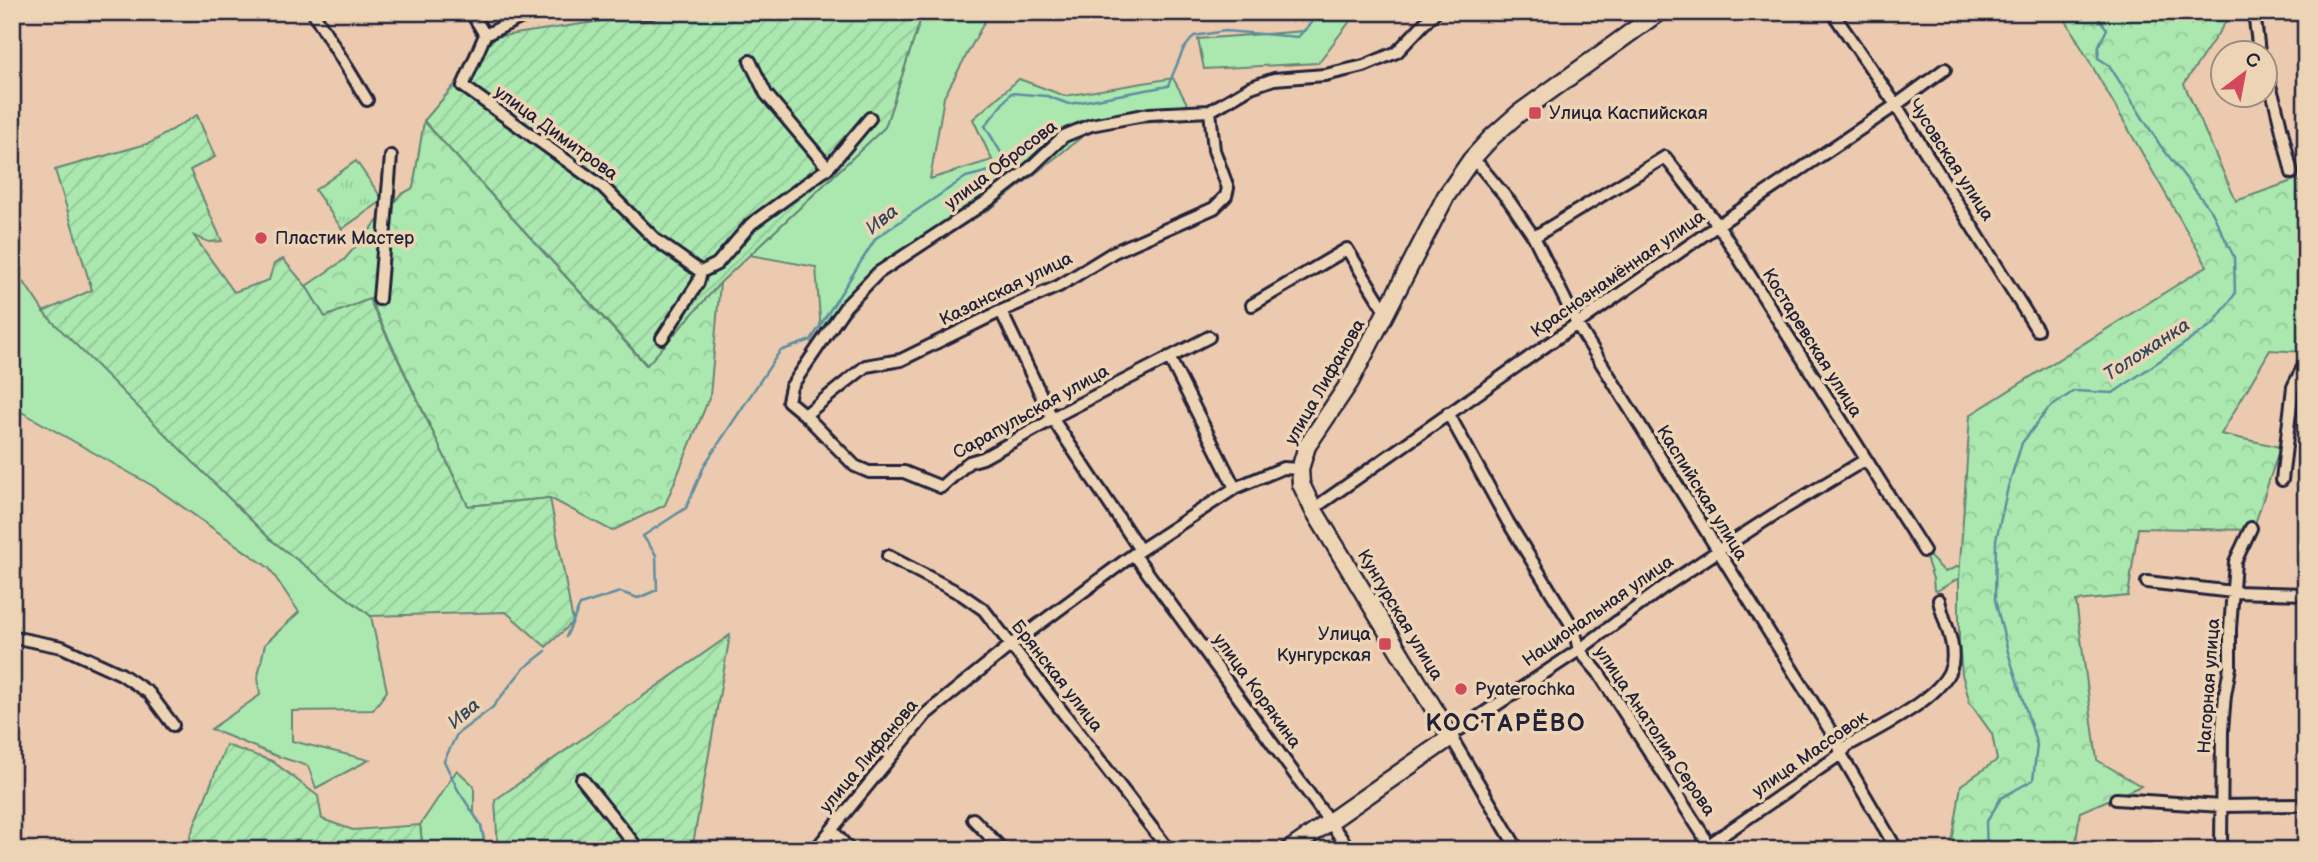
<svg xmlns="http://www.w3.org/2000/svg" width="2318" height="862" font-family="'Balsamiq Sans',sans-serif">
<defs>
<pattern id="forest-crowns" width="20" height="18" patternUnits="userSpaceOnUse" patternTransform="scale(1.75)"><rect width="20" height="18" fill="#aae8af"/><path d="M2 6a3 3 0 1 1 6 0M12 15a3 3 0 1 1 6 0" fill="none" stroke="#92c797"/></pattern>
<pattern id="park-tufts" width="24" height="20" patternUnits="userSpaceOnUse" patternTransform="scale(1.75)"><rect width="24" height="20" fill="#aae8af"/><path d="M3 7l-1-3M5 7V3M7 7l1-3M15 17l-1-3M17 17v-4M19 17l1-3" fill="none" stroke="#92c797"/></pattern>
<pattern id="garden-furrows" width="10" height="10" patternUnits="userSpaceOnUse" patternTransform="scale(1.75)"><rect width="10" height="10" fill="#aae8af"/><path d="M-1 1l2-2M0 10L10 0M9 11l2-2" fill="none" stroke="#92c797"/></pattern>
</defs>
<rect width="100%" height="100%" fill="#eccaaf"/>
<filter id="ink" filterUnits="userSpaceOnUse"><feTurbulence type="fractalNoise" baseFrequency=".0143" numOctaves="2"/><feDisplacementMap in="SourceGraphic" scale="14" xChannelSelector="R" yChannelSelector="G"/><feConvolveMatrix kernelMatrix="1 2 1 2 8 2 1 2 1" color-interpolation-filters="sRGB"/></filter>
<g filter="url(#ink)">
<path fill="#aae8af" stroke="#668575" stroke-width="2" d="M1319 12H1357L1318 63 1204 69 1198 39 1305 31Z
M988 15 944 97 930 179 992 160 973 119 1019 79 1065 96 1173 78 1195 118 1093 128 993 207 886 273 822 345 816 267 750 255 885 127 920 21Z
M24 282 44 312 270 539 371 616 387 691 373 710 292 711V741L369 760 316 788 308 766 274 755 211 729 260 695 258 676 265 644 299 612 269 568 153 486 18 410 12 405V293Z
M1924 551 1945 572 1961 565 1959 578 1937 591 1934 590 1933 579Z
M457 770 474 786V814L481 825 486 850H423L420 825Z"/>
<path fill="url(#forest-crowns)" stroke="#668575" stroke-width="2" d="M2061 12H2227V20L2184 84 2236 201 2306 176V352L2270 350 2221 434 2280 447 2253 530 2138 528 2128 596 2076 601 2097 760 2141 786 2080 812 2075 850H1951L1961 785 1997 760 1992 734 1970 703 1962 674 1959 644V579L1970 415 2207 266Z
M424 121 646 365 720 283 710 396 665 505 612 531 550 498 468 506 370 299 325 317 306 286 344 260 400 195 413 188Z"/>
<path fill="url(#park-tufts)" stroke="#668575" stroke-width="2" d="M356 161 383 200 342 229 315 190Z"/>
<path fill="url(#garden-furrows)" stroke="#668575" stroke-width="2" d="M697 12H1014L920 21 885 127 720 283 647 365 424 121 495 37 628 17H685Z
M197 115 215 157 190 170 222 241 209 242 194 236 234 292 269 280 274 264 283 259 306 286 325 317 369 299 468 506 550 498 573 622 546 647 506 612 371 616 270 539 43 312 92 290 55 170 150 143Z
M730 635 692 850H498L495 800Z
M226 745 272 761 318 796 322 819 353 830 420 825 423 850H195L190 837Z"/>
<g fill="none" stroke-linecap="round" stroke-linejoin="round">
<path stroke="#5e8e9f" stroke-width="2.5" d="M566 637 580 605 620 592 638 598 657 590 656 555 643 536 686 508 705 464 780 351 811 340 876 238 966 177 1009 166 985 126 1011 93 1047 96 1069 104 1168 86 1183 50 1194 36 1225 31 1298 37 1321 12
M486 850 481 825 458 790 444 761 457 734 492 708 523 669 546 651
M1987 850 1986 823 2001 798 2033 780 2037 745 2008 652 1995 600 1996 540 2008 487 2022 443 2048 409 2074 391 2113 393 2213 324 2235 294 2234 257 2212 212 2160 145 2109 65 2098 58 2099 45 2107 29 2095 14"/>
<defs>
<path id="street" d="M313 12 367 100
M471 12 485 35
M632 12H652
M1832 12 1896 105 2037 330
M2254 12 2259 52
M485 35 463 86 603 187 656 240 701 272
M485 35 522 17 543 12
M750 61 766 94 828 168
M2266 73 2275 102 2292 173
M1471 160 1480 166 1510 202 1534 237 1577 324 1838 743 1841 754 1897 850
M1534 237 1665 157 1718 225 1924 551
M379 299 391 156
M1252 305 1347 249 1387 314
M1001 311 1052 418 1140 550
M1209 337 1052 418 1046 423 983 458 969 462 941 487 904 472H869L855 466 805 415 788 401 791 387 846 306 878 273 989 200 1030 168 1064 136 1091 125 1149 114 1210 111 1251 87 1274 79 1325 75 1364 66 1397 52 1435 12
M662 338 698 283 701 272 717 264 751 224 828 168 870 118
M1169 357 1235 488
M1448 413 1508 522 1574 629 1579 650 1598 672 1703 835 1708 850
M805 415 866 366 901 360 1001 311 1059 286 1114 252 1214 208 1226 196 1228 188 1214 150 1210 111
M2282 480 2293 387 2306 361
M1313 509 1718 225 1896 105 1945 69
M1134 554 1350 850
M888 556 961 594 984 610 1169 850
M2147 582 2233 592 2306 594
M12 637 62 647 121 674 149 693 173 725
M582 779 639 850
M2116 799 2221 806 2306 805
M973 819 1003 850
M832 830 850 850
M815 850 926 714 1011 645 1134 554 1235 488 1283 468 1300 469
M1518 850 1451 737 1457 731 1579 650 1664 587 1718 551 1775 514 1865 460
M1701 850 1841 754 1847 746C1876 729 1945 698 1952 664 1956 642 1943 621 1939 600
M2221 850 2222 730 2225 695 2230 667V629L2235 562 2251 528"/>
<path id="secondary" d="M1289 850 1451 737 1313 509 1301 484 1300 469 1307 446 1350 382 1446 196 1471 160 1492 137 1518 114 1659 12"/>
</defs>
<use href="#street" stroke="#22223b" stroke-width="16"/>
<use href="#secondary" stroke="#22223b" stroke-width="21"/>
<use href="#street" stroke="#edd4b5" stroke-width="10"/>
<use href="#secondary" stroke="#edd4b5" stroke-width="16"/>
</g>
</g>
<g fill="#d1495b" stroke="#edd4b5" stroke-width="2.5">
<rect x="1528" y="106" width="14" height="14" rx="3.5"/>
<circle cx="261" cy="238" r="7"/>
<rect x="1378" y="637" width="14" height="14" rx="3.5"/>
<circle cx="1461" cy="689" r="7"/>
</g>
<g text-anchor="middle" dominant-baseline="central" stroke-width="7" stroke-linejoin="round" paint-order="stroke">
<g font-size="18" fill="#22223b" stroke="#edd4b5" text-anchor="start">
<text x="1549" y="113">Улица Каспийская</text>
<text x="275" y="238">Пластик Мастер</text>
<text x="1371" y="634" text-anchor="end">Улица<tspan x="1371" dy="21">Кунгурская</tspan></text>
<text x="1475" y="689">Pyaterochka</text>
</g>
<g font-size="18" fill="#22223b" stroke="#edd4b5">
<text transform="translate(556 133) rotate(36)">улица Димитрова</text>
<text transform="translate(1951 160) rotate(57)">Чусовская улица</text>
<text transform="translate(1001 165) rotate(-37)">улица Обросова</text>
<text transform="translate(1618 274) rotate(-35)">Краснознамённая улица</text>
<text transform="translate(1006 289) rotate(-26)">Казанская улица</text>
<text transform="translate(1812 343) rotate(58)">Костаревская улица</text>
<text transform="translate(1325 382) rotate(-60)">улица Лифанова</text>
<text transform="translate(1031 412) rotate(-29)">Сарапульская улица</text>
<text transform="translate(1702 493) rotate(58)">Каспийская улица</text>
<text transform="translate(1598 611) rotate(-35)">Национальная улица</text>
<text transform="translate(1400 615) rotate(59)">Кунгурская улица</text>
<text transform="translate(1057 676) rotate(52)">Брянская улица</text>
<text transform="translate(2209 686) rotate(-86)">Нагорная улица</text>
<text transform="translate(1257 691) rotate(54)">улица Корякина</text>
<text transform="translate(1655 731) rotate(56)">улица Анатолия Серова</text>
<text transform="translate(1810 754) rotate(-35)">улица Массовок</text>
<text transform="translate(869 756) rotate(-50)">улица Лифанова</text>
</g>
<g font-size="19" font-style="italic" fill="#36465c" stroke="#edd4b5">
<text transform="translate(882 220) rotate(-39)">Ива</text>
<text transform="translate(2147 350) rotate(-33)">Толожанка</text>
<text transform="translate(464 714) rotate(-41)">Ива</text>
</g>
<g font-size="24" font-weight="bold" letter-spacing="2" fill="#22223b" stroke="#edd4b5">
<text x="1506" y="723">КОСТАРЁВО</text>
</g>
</g>
<rect width="2318" height="862" fill="none" stroke="#edd4b5" stroke-width="42"/>
<rect x="21" y="21" width="2276" height="820" fill="none" stroke="#22223b" stroke-width="2.5" filter="url(#ink)"/>
<g transform="translate(2244 74) rotate(32)"><circle r="33" fill="#edd4b5" stroke="#9c8d84" stroke-width="2"/>
<path d="M0-5L12 26L0 18L-12 26Z" fill="#d1495b"/>
<text y="-10" font-size="19" font-weight="bold" text-anchor="middle" fill="#22223b">С</text>
</g>
</svg>
